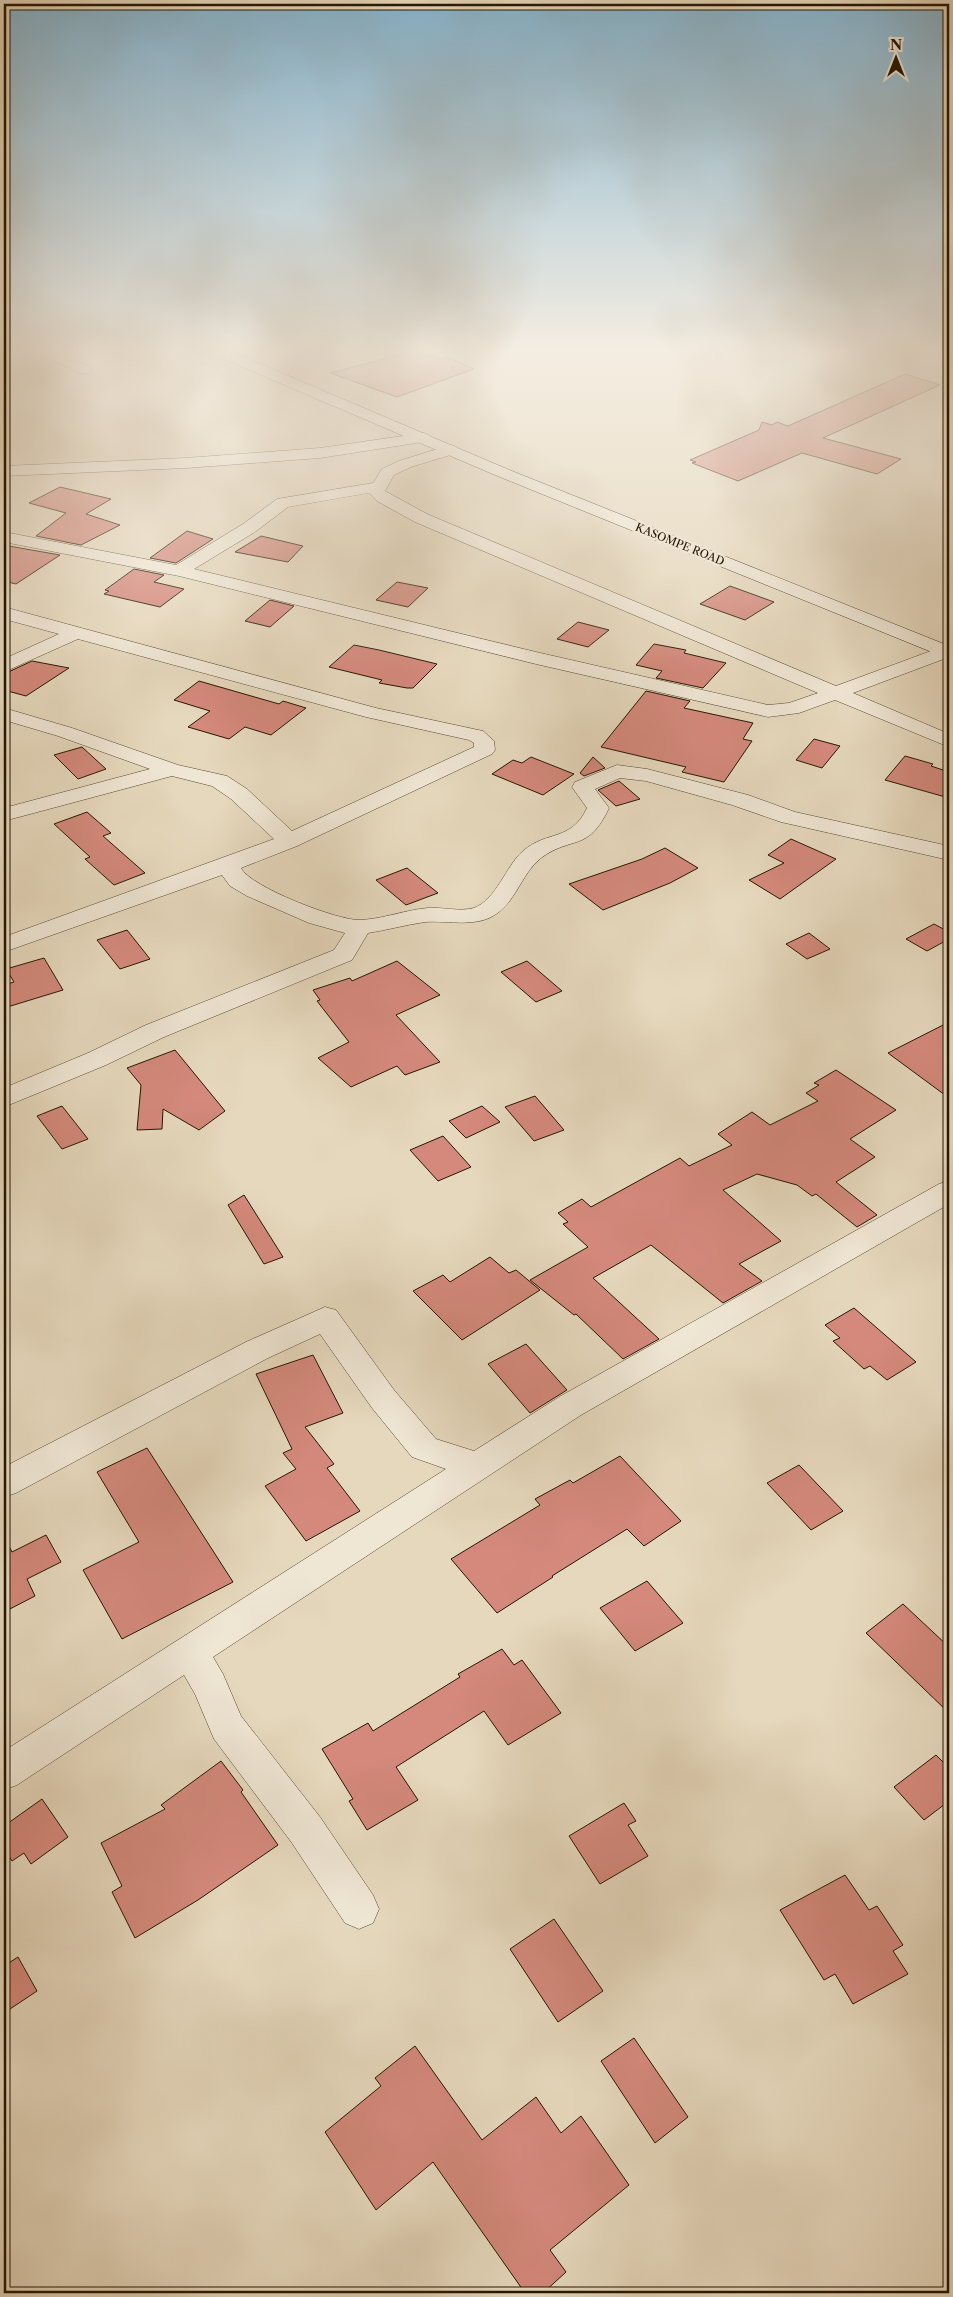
<svg xmlns="http://www.w3.org/2000/svg" width="953" height="2297" font-family="'Libre Caslon Text',serif">
<rect width="100%" height="100%" fill="#e6d8bd"/>
<filter id="stains"><feTurbulence type="fractalNoise" baseFrequency=".004" numOctaves="4"/><feColorMatrix values="0 0 0 0 .2 0 0 0 0 .09 0 0 0 0 .02 0 0 0 .5 -.17"/></filter>
<radialGradient id="worn" r=".72"><stop offset=".6" stop-color="#630" stop-opacity="0"/><stop offset="1" stop-color="#630" stop-opacity=".3"/></radialGradient>
<path fill="#d4897c" stroke="#251602" d="M415 351 440 359 447 357 474 369 397 397 330 373Z
M905 374 940 385 823 438 901 459 877 474 802 453 738 481 692 463 696 462 690 460 759 430 762 422 772 425 777 422 788 426Z
M60 487 111 499 86 514 120 525 81 545 36 536 66 513 29 503Z
M187 531 213 539 176 563 150 558Z
M261 536 303 546 288 562 235 552Z
M4 545 20 548 60 555 16 584 4 581Z
M134 569 164 575 154 582 184 589 160 607 104 594 109 591 105 590Z
M397 582 428 588 408 607 376 600Z
M730 586 774 602 745 620 700 604Z
M270 600 294 606 270 627 245 621Z
M578 622 609 630 588 647 557 639Z
M654 644 686 650 684 653 726 663 703 688 656 678 662 671 636 665Z
M354 645 379 650 437 664 413 688H407L379 683 382 680 329 667Z
M32 661 69 668 26 696 4 690V674Z
M199 681 279 704 283 701 306 708 271 735 245 727 229 739 188 727 210 711 174 700Z
M646 691 690 701 684 708 753 723 743 739 752 741 724 782 682 772 686 767 601 747Z
M814 739 840 746 822 768 796 760Z
M82 747 106 769 78 779 54 755Z
M905 756 933 764 931 766 949 772V798L885 780Z
M531 757 574 774 543 795 492 774 513 760 522 763Z
M593 757 605 768 584 776 580 773Z
M619 781 640 799 616 806 598 790Z
M87 812 111 833 103 836 145 873 114 885 85 859 90 857 54 824Z
M791 839 836 859 780 899 749 880 784 863 768 855Z
M665 848 698 868 670 883 603 910 569 884 642 859Z
M407 868 438 893 406 905 376 880Z
M934 924 949 932V939L927 951 906 939Z
M127 930 150 959 120 969 97 940Z
M809 933 830 949 807 959 786 944Z
M44 958 63 990 4 1008V985L14 982 6 969Z
M397 961 440 995 396 1015 440 1062 405 1075 397 1066 351 1087 318 1058 349 1042 317 1001 320 1000 313 990 350 978 352 981Z
M527 961 562 991 536 1002 501 972Z
M949 1022V1098L888 1053Z
M175 1050 225 1111 199 1130 163 1109 162 1129 137 1130 141 1085 127 1068Z
M836 1070 896 1110 850 1139 875 1157 836 1182 877 1215 857 1227 816 1194 812 1196 797 1185 757 1174 723 1190 781 1241 739 1264 762 1281 723 1303 651 1245 593 1278 659 1339 623 1359 576 1314 574 1315 530 1280 588 1247 563 1224 568 1222 558 1213 582 1199 591 1207 680 1158 689 1166 732 1145 718 1134 752 1112 770 1125 818 1101 806 1093 819 1085 814 1083Z
M535 1096 564 1130 534 1141 505 1107Z
M62 1106 88 1139 62 1149 37 1116Z
M482 1106 500 1122 466 1138 449 1121Z
M443 1136 471 1167 438 1181 410 1150Z
M244 1195 283 1257 264 1264 228 1205Z
M490 1257 509 1273 516 1270 540 1290 462 1340 413 1291 443 1275 450 1282Z
M854 1308 916 1362 887 1380 870 1366 864 1369 833 1341 840 1338 825 1325Z
M526 1344 567 1390 530 1413 488 1364Z
M313 1355 343 1413 305 1427 334 1464 327 1468 360 1511 306 1541 265 1486 296 1469 283 1453 292 1449 256 1374Z
M147 1448 233 1582 122 1639 83 1570 139 1542 97 1472Z
M620 1456 681 1521 644 1546 627 1529 552 1576 553 1577 497 1613 451 1559 540 1505 535 1499 570 1480 573 1483Z
M799 1465 843 1511 811 1530 767 1483Z
M46 1535 61 1562 27 1579 35 1596 4 1612V1536L12 1552Z
M647 1581 683 1623 635 1651 600 1608Z
M903 1604 949 1647V1713L866 1633Z
M502 1649 514 1665 522 1660 561 1713 508 1745 484 1711 396 1767 418 1800 367 1830 349 1801 353 1799 322 1749 368 1723 373 1731 460 1677 458 1674Z
M936 1755 949 1768V1801L924 1820 894 1787Z
M221 1761 243 1790 241 1792 278 1845 198 1900 135 1938 112 1892 122 1886 101 1843 165 1809 161 1805Z
M42 1799 68 1837 31 1864 24 1853 12 1861 4 1848V1826Z
M624 1803 636 1821 628 1825 648 1856 600 1884 569 1836Z
M845 1875 869 1910 877 1906 903 1945 893 1951 908 1974 853 2004 835 1974 824 1980 780 1910Z
M554 1919 603 1991 558 2022 510 1949Z
M18 1957 37 1991 4 2013V1966Z
M634 2038 688 2117 655 2143 601 2061Z
M415 2046 482 2140 536 2097 561 2133 581 2116 629 2185 550 2250 566 2272 543 2293H525L433 2162 376 2210 325 2132 381 2086 375 2078Z"/>
<g fill="none" stroke-linecap="round" stroke-linejoin="round">
<defs>
<path id="street" d="M33 351H53L90 367 92 370 90 373H80Z
M424 433 429 435 432 438 429 441 320 458 186 468 4 476V466L186 458 320 448Z
M451 445 457 447 459 450 457 453 411 467 394 475 385 491 427 514 836 686 939 648 949 647V657L853 693 949 734V747L835 700 799 713 768 717 536 664 179 576 4 542V532L176 565 243 524 277 499 373 483 382 469 399 461ZM369 493 377 501 415 522 818 693 789 703 768 705 536 652 194 569 255 532 288 507Z
M4 607 376 708 483 731 494 741 495 750 492 754 297 846 241 868C250 887 339 921 360 920 383 919 405 910 428 908 442 907 460 912 474 908 497 899 505 867 523 851 547 830 571 842 587 808L572 787 575 782 617 765 647 769 748 795 795 812 949 846V860L781 822 732 805 646 781 620 778 595 789 609 808C588 853 572 835 541 858 523 872 517 898 499 912 478 929 449 920 425 922 405 925 387 930 368 933L352 960 164 1037 106 1065 4 1107V1088L88 1053 146 1025 334 950 345 933 309 923 247 896 230 886 222 875 4 952V937L274 839 231 799 212 786 172 776 4 821V808L150 769 58 736 4 720V708L72 728 178 765 227 776 247 789 292 831 474 747V743L469 740 366 717 78 639 4 672V659L59 634 4 619Z
M949 1181V1204L581 1415 213 1657 223 1674 241 1716 320 1817 373 1895 379 1909 373 1923 359 1929 345 1923 292 1843 214 1739 195 1694 184 1675 17 1785 4 1790V1751L446 1469 412 1457 372 1408 320 1334 268 1358 16 1493 4 1497V1467L246 1342 325 1307 336 1310 394 1390 436 1439 474 1451 559 1397 939 1184Z"/>
<path id="secondary" d="M210 351H230L507 469 949 646V659L495 475 212 354Z"/>
</defs>
<use href="#street" stroke="#554631" stroke-width="1"/>
<use href="#secondary" stroke="#251602" stroke-width="1"/>
<use href="#street" fill="#efe6d4" fill-rule="evenodd"/>
<use href="#secondary" fill="#efe6d4" fill-rule="evenodd"/>
</g>
<linearGradient id="sky" x2="0" y2="1"><stop stop-color="#87b6d1"/><stop offset="0.52" stop-color="#f4ede1"/><stop offset="1" stop-color="#f4ede1" stop-opacity="0"/></linearGradient>
<rect width="953" height="673" fill="url(#sky)"/>
<g text-anchor="middle" dominant-baseline="central" stroke-width="5" stroke-linejoin="round" paint-order="stroke">
<g font-size="11" fill="#251602" stroke="#efe6d4">
<text transform="translate(680 544) rotate(22)">KASOMPE ROAD</text>
</g>
</g>
<rect width="953" height="2297" fill="none" stroke="#e6d8bd" stroke-width="20"/>
<rect x="5" y="5" width="943" height="2287" fill="none" stroke="#251602" stroke-width="2.5"/>
<rect x="10" y="10" width="933" height="2277" fill="none" stroke="#251602"/>
<g transform="translate(896 58)" stroke="#efe6d4" stroke-width="4" paint-order="stroke">
<path d="M0-4L9 19L0 12L-9 19Z" fill="#251602"/>
<text y="-8" font-size="14" font-weight="bold" text-anchor="middle" fill="#251602">N</text>
</g>
<rect width="100%" height="100%" filter="url(#stains)"/>
<rect width="100%" height="100%" fill="url(#worn)"/>
</svg>
